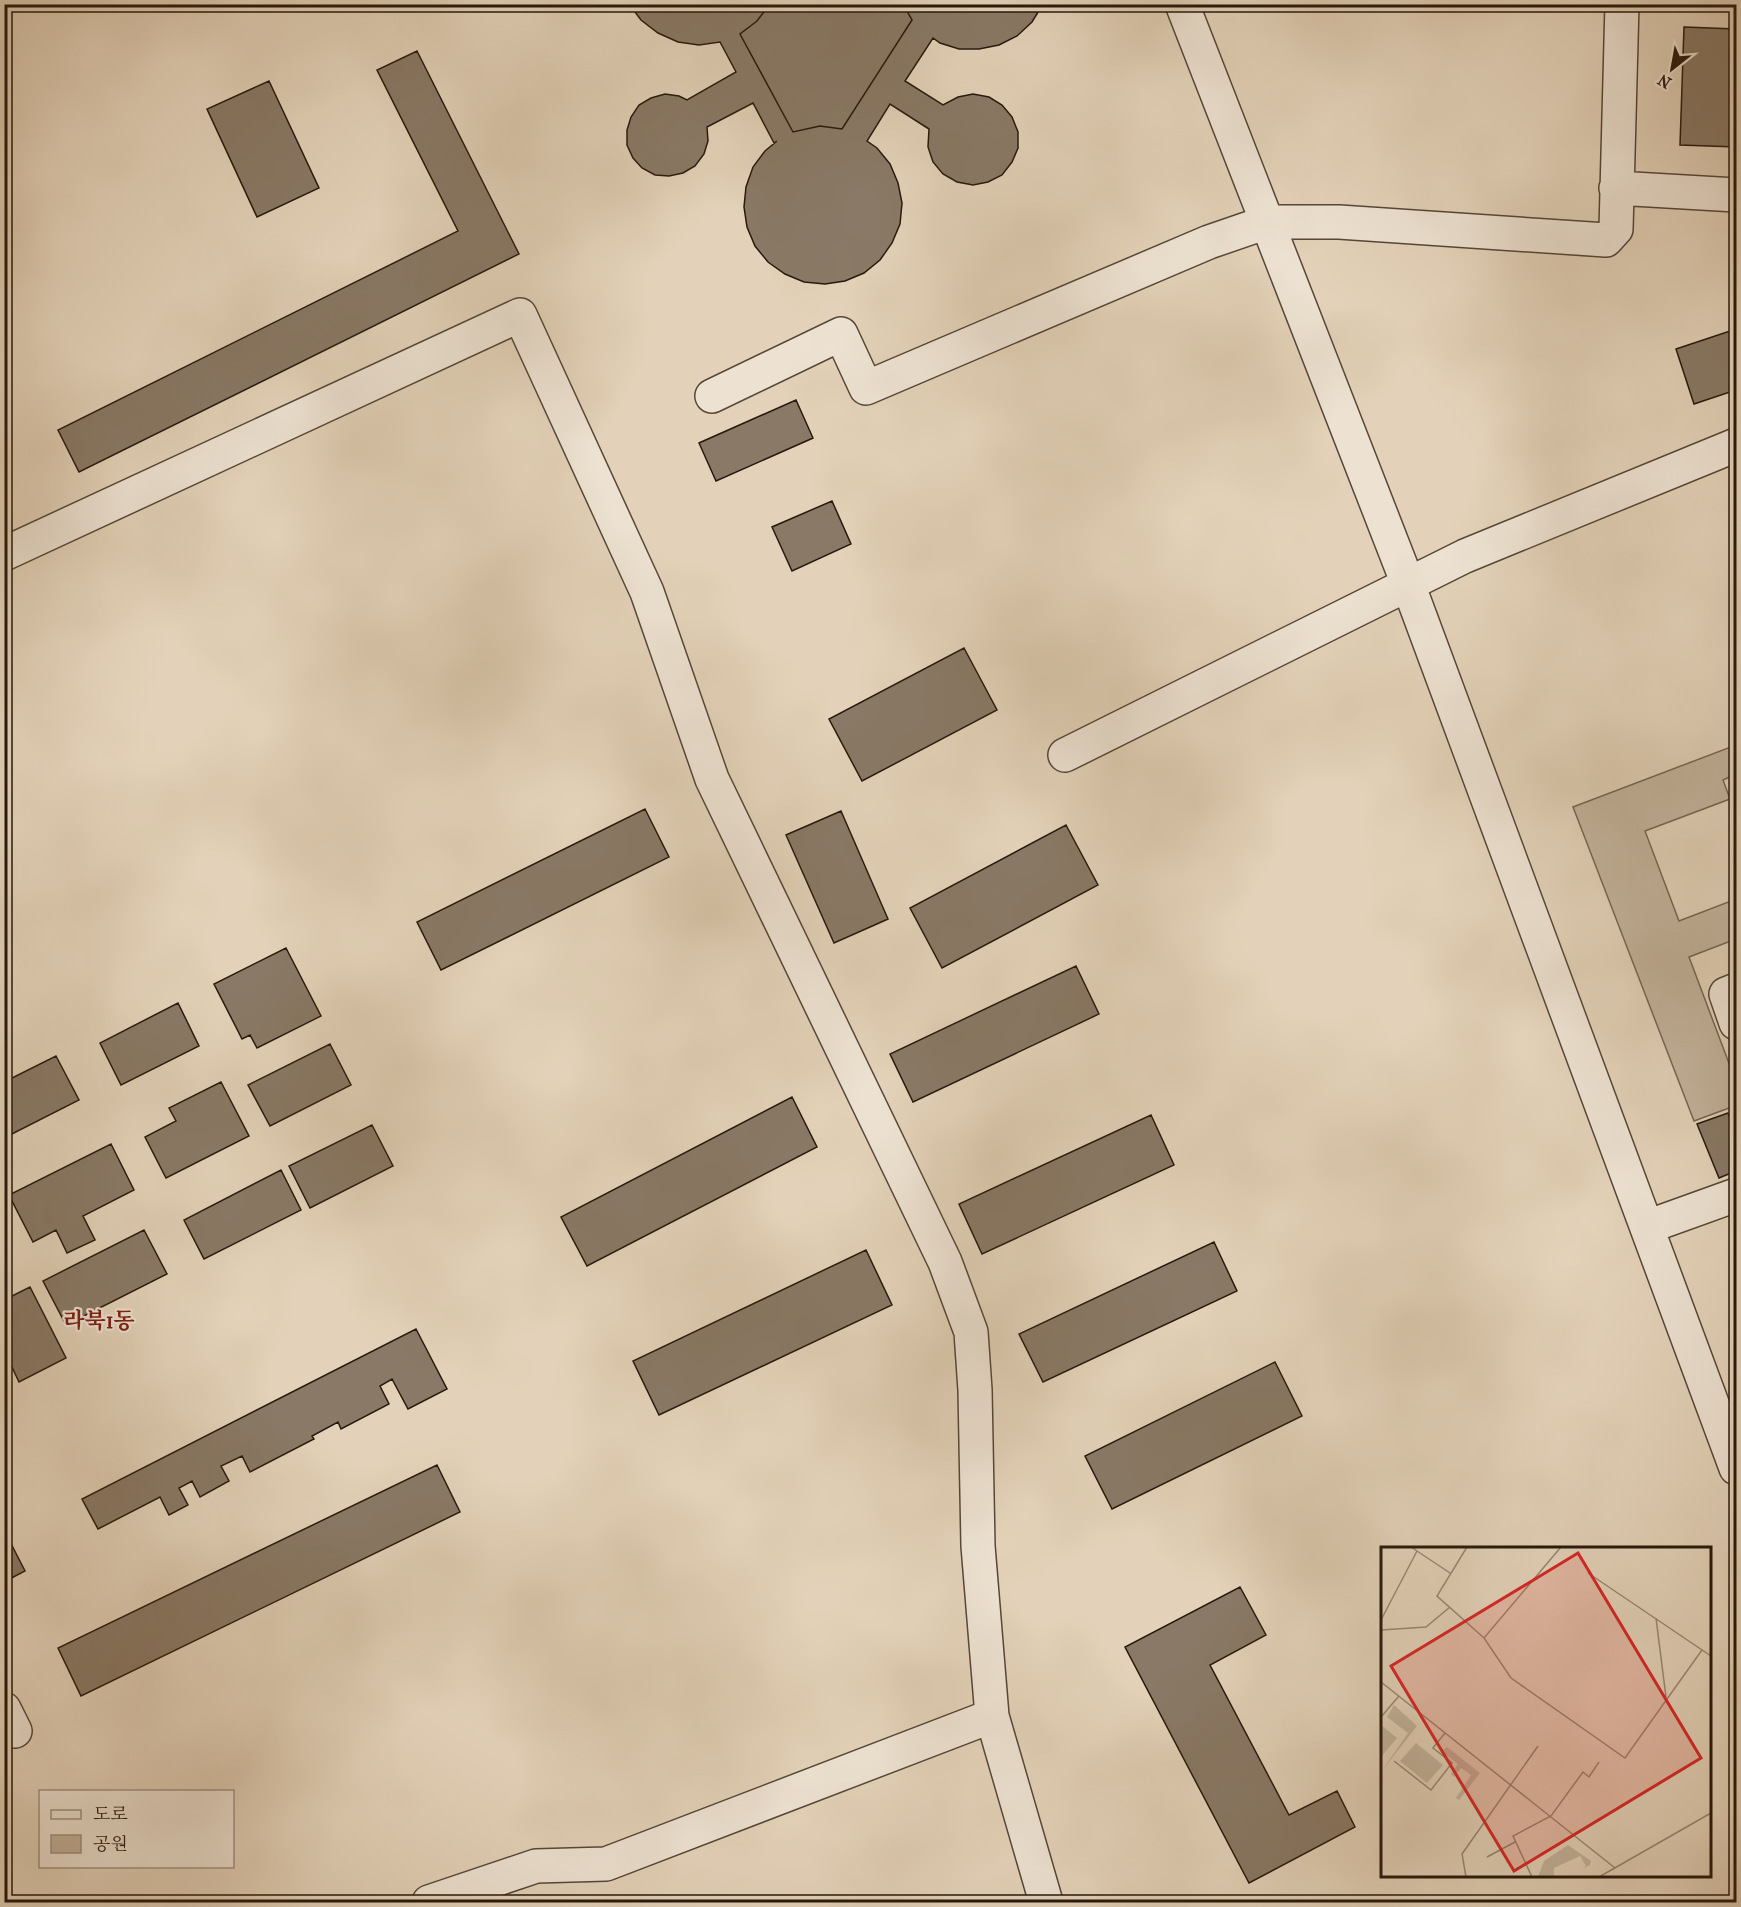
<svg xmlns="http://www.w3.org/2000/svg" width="1741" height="1907" font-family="'IM FELL French Canon','Noto Serif KR',serif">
<rect width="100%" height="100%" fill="#e3d2b9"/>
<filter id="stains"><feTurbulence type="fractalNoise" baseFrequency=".00333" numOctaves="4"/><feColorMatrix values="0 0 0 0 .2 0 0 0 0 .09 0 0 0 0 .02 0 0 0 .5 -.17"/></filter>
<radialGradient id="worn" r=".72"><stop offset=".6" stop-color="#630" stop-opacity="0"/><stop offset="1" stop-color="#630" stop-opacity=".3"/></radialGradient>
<path fill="#c3b39c" stroke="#756654" stroke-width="1.5" d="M1736 745V774L1723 780 1730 799 1645 831 1679 921 1736 899V939L1689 957 1736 1082V1120L1735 1121 1729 1108 1694 1121 1573 807Z"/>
<path fill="#897966" stroke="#27190d" stroke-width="1.5" d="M629 4H770L757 21 740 34 793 132 820 126 842 129 912 20 903 4H1043L1032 22 1017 36 999 45 979 49H959L940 43 933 38 905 81 943 105 958 97 973 94 989 97 1002 105 1012 117 1018 132V148L1012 162 1002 175 988 182 973 185 957 182 943 174 933 162 928 147 929 129 890 104 867 141 877 148 890 164 898 183 902 203 900 224 892 243 880 260 864 273 845 281 825 284 804 282 785 274 768 262 755 246 747 227 744 207 746 187 753 167 765 151 777 141 774 143 753 103 707 127 708 141 704 154 695 166 683 173 669 176 655 175 642 168 633 158 627 145V130L631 117 639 105 651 98 665 94 679 96 687 100 736 72 720 42 699 45 678 42 658 33 641 20Z
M629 4H1043L1032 22 1017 36 999 45 979 49H959L940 43 933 38 905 81 943 105 958 97 973 94 989 97 1002 105 1012 117 1018 132V148L1012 162 1002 175 988 182 973 185 957 182 943 174 933 162 928 147 929 129 890 104 867 141 877 148 890 164 898 183 902 203 900 224 892 243 880 260 864 273 845 281 825 284 804 282 785 274 768 262 755 246 747 227 744 207 746 187 753 167 765 151 777 141 774 143 753 103 707 127 708 141 704 154 695 166 683 173 669 176 655 175 642 168 633 158 627 145V130L631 117 639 105 651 98 665 94 679 96 687 100 736 72 720 42 699 45 678 42 658 33 641 20Z
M1684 27 1736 29V147L1680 145Z
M417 51 519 254 79 472 58 430 458 231 377 70Z
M269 81 319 188 257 217 207 109Z
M1736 329V390L1694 404 1676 349Z
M796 400 813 438 716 481 699 443Z
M832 501 851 544 792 571 772 527Z
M964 648 997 710 862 781 829 719Z
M645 809 669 857 441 970 417 922Z
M841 811 888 919 834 943 786 835Z
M1066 825 1098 885 942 968 910 908Z
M286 948 321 1016 257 1048 250 1035 242 1039 214 984Z
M1076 966 1099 1014 913 1102 890 1054Z
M178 1003 199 1046 121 1085 100 1043Z
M330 1044 351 1085 270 1126 248 1085Z
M56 1056 79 1100 4 1138V1082Z
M221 1082 249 1136 166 1178 145 1137 176 1121 169 1108Z
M792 1097 817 1147 587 1266 561 1217Z
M1728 1113 1736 1136V1171L1719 1178 1697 1124Z
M1151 1115 1174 1165 982 1254 959 1204Z
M372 1125 393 1166 310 1208 289 1166Z
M111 1144 134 1190 83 1216 95 1240 67 1253 56 1230 33 1242 9 1195Z
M281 1170 301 1210 204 1259 184 1220Z
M144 1230 167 1274 66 1325 43 1281Z
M1214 1242 1237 1291 1043 1382 1019 1334Z
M866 1250 892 1305 659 1415 633 1361Z
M30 1287 66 1358 19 1382 10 1363 4 1366V1300Z
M416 1329 447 1389 408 1409 392 1379 380 1386 389 1404 341 1429 338 1422 312 1436 314 1439 250 1472 242 1456 221 1466 229 1481 200 1497 192 1481 179 1488 188 1505 169 1515 160 1497 98 1529 82 1499Z
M1275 1362 1302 1416 1112 1509 1085 1456Z
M437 1465 460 1512 81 1696 58 1648Z
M4 1530 25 1571 4 1582Z
M1240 1587 1266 1635 1210 1665 1289 1815 1337 1791 1355 1827 1249 1883 1125 1647Z"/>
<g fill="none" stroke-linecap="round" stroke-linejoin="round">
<defs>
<path id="minor" d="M1182 4 1408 584 1736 1468
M1616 188 1736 195
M712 396 841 334 866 388 1209 242 1267 222H1339L1606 240 1616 229 1622 4
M4 554 520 315 647 592 712 779 945 1262 971 1332 975 1390 978 1546 992 1716
M1065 755 1465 556 1736 445
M1736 990 1726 994 1736 1023
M1647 1227 1736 1195
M4 1709 15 1731
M429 1902 536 1866 606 1864 992 1716 1046 1902"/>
</defs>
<use href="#minor" stroke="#564738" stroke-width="36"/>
<use href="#minor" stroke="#ede2d2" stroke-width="33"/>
</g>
<g text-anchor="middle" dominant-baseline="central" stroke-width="4.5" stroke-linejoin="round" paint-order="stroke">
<g font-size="22" font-weight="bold" fill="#7a1f14" stroke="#ede2d2">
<text x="99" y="1321">라북1동</text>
</g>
</g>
<g transform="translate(1381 1547)">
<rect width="330" height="330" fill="#e3d2b9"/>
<path d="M13 158 36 179 0 225 27 186 6 170ZM0 178 16 191 0 210ZM35 196 62 218 46 236 19 214ZM66 200 99 226 78 253 75 251 90 228 80 221 73 230 70 227 77 217 60 204ZM187 298 210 314 209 318 201 322 205 319 199 309 173 321V330H157L163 314Z" fill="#c3b39c"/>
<path fill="none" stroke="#988874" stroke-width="1.5" d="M30 0 69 26M86 0 56 49 103 91 180 0M207 26 330 109M275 71 285 150M0 73 36 4M0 83 45 80 69 60M103 91 130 131 244 211 321 103M0 135 234 321M0 170 18 149M13 214 50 243 71 216 52 201 64 186M106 310 134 295M85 330 81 307 157 199M151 330 132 289 170 269 202 225 208 230 218 215M218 330 330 266"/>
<path fill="#d62828" fill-opacity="0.15" stroke="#d62828" stroke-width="3" d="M197 6 320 211 133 324 10 119Z"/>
<rect width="330" height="330" fill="none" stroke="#27190d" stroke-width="3"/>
</g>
<rect width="1741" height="1907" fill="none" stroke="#e3d2b9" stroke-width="24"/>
<rect x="6" y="6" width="1729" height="1895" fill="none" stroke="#27190d" stroke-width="3"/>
<rect x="12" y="12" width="1717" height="1883" fill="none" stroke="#27190d" stroke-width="1.5"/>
<rect x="39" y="1790" width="195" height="78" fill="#ede2d2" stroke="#9e9283" stroke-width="1.5"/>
<rect x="51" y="1810" width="30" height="9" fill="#ede2d2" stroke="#9e9283" stroke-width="1.5"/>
<text x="93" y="1820" font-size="18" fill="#27190d">도로</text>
<rect x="51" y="1835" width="30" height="18" fill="#c3b39c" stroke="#9e9283" stroke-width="1.5"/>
<text x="93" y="1850" font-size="18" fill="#27190d">공원</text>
<g transform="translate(1672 69) rotate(211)" stroke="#ede2d2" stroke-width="4.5" paint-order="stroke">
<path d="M0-4.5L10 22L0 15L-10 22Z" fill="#27190d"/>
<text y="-9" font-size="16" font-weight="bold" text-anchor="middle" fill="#27190d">N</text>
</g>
<rect width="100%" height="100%" filter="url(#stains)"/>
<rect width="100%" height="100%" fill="url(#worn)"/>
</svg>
